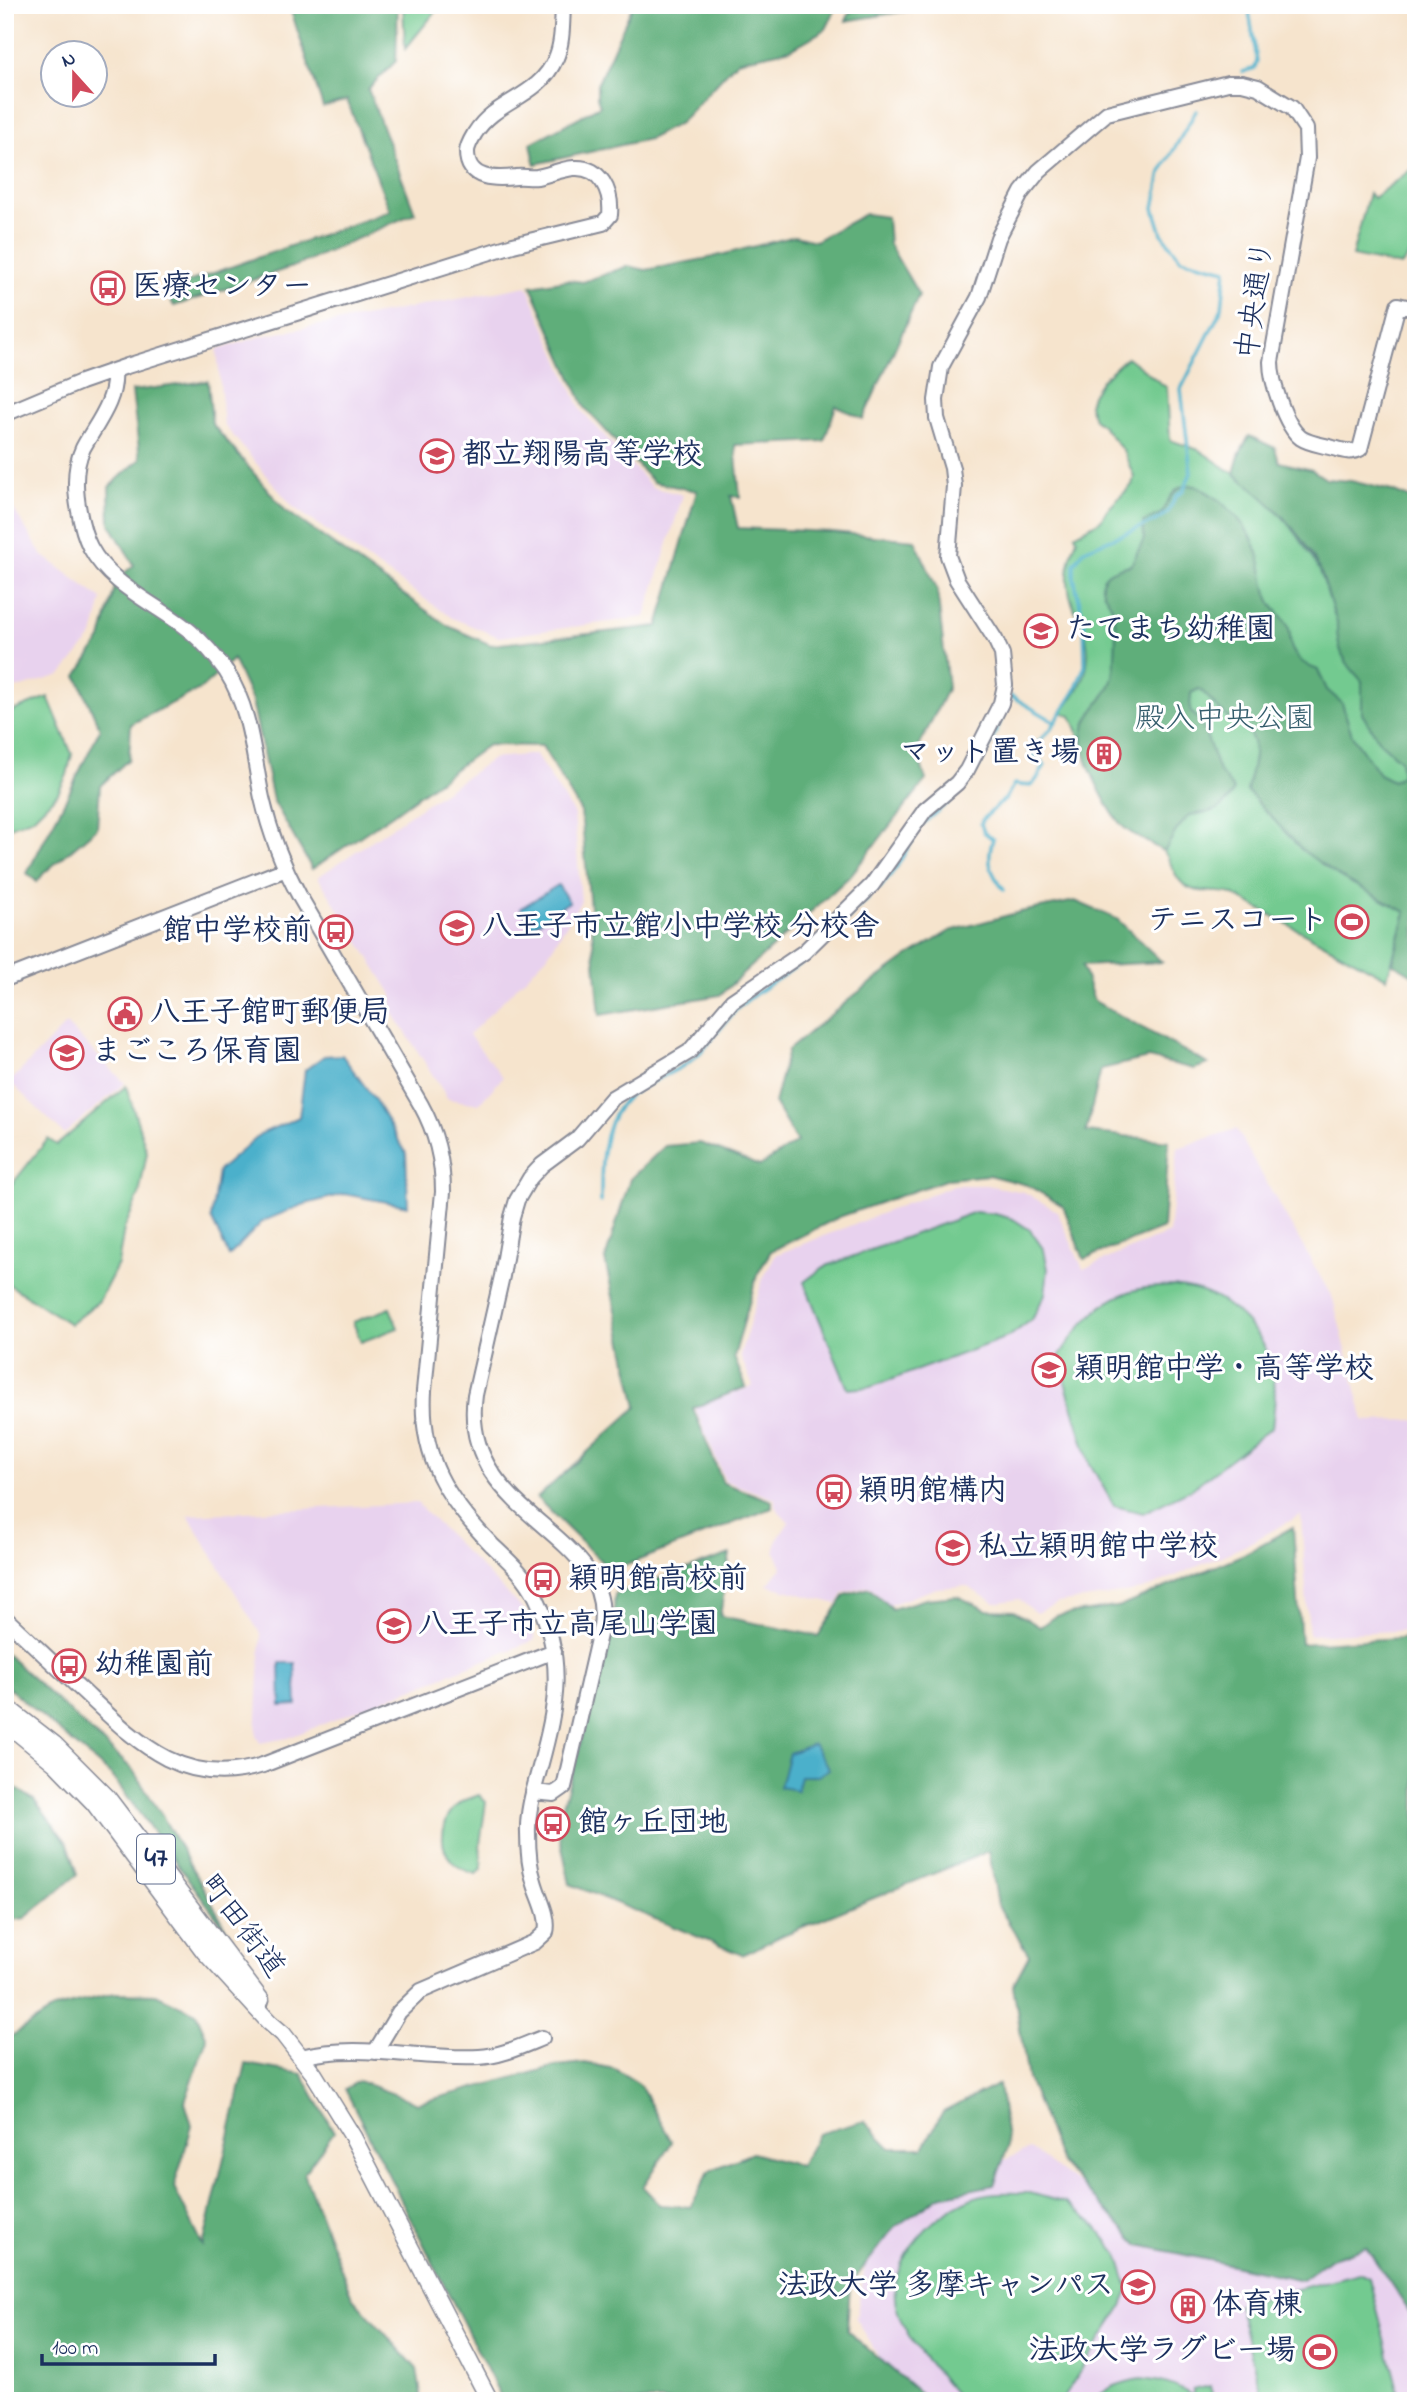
<svg xmlns="http://www.w3.org/2000/svg" width="1421" height="2406" font-family="'Indie Flower','Klee One',sans-serif">
<rect width="100%" height="100%" fill="#fff"/>
<filter id="ink" filterUnits="userSpaceOnUse"><feTurbulence type="fractalNoise" baseFrequency=".0143" numOctaves="2"/><feDisplacementMap in="SourceGraphic" scale="14" xChannelSelector="R" yChannelSelector="G"/><feConvolveMatrix kernelMatrix="1 2 1 2 8 2 1 2 1" color-interpolation-filters="sRGB"/></filter>
<filter id="wash" filterUnits="userSpaceOnUse"><feTurbulence type="fractalNoise" baseFrequency=".00686" numOctaves="4" result="noise"/><feDisplacementMap in="SourceGraphic" scale="28" xChannelSelector="R" yChannelSelector="G"/><feGaussianBlur stdDeviation="1.57" result="paint"/><feColorMatrix in="noise" values="0 0 0 0 0 0 0 0 0 0 0 0 0 0 0 0 0 1.4 0 .05"/><feComposite in="paint" operator="in"/></filter>
<g filter="url(#wash)">
<rect width="100%" height="100%" fill="#f6e4cd"/>
<path fill="#e8d2ee" d="M527 286 581 410 652 487 683 495 645 617 499 637 452 618 293 507 224 425 217 350 262 336Z
M5 495 42 555 102 599 93 636 61 675 5 692Z
M535 754 574 814 581 901 547 956 469 1035 503 1077 479 1104 448 1099 392 1011V994L318 877 494 758Z
M66 1024 125 1083 64 1134 10 1082Z
M1236 1129 1333 1299 1364 1421 1416 1420V1630L1309 1635 1301 1515 1242 1547 1143 1590 1058 1603 1036 1613 1019 1599 995 1603 966 1586 937 1588 889 1605 869 1586 844 1593 837 1604 767 1585 782 1568 775 1551 776 1542 789 1522 775 1507V1499L725 1481 695 1408 753 1386 740 1355 762 1281 775 1255 954 1185H986L1024 1192 1057 1211 1083 1269 1169 1233 1178 1148Z
M417 1503 530 1617 535 1640 288 1738 260 1743 256 1736 261 1635 188 1515Z
M1030 2149 1155 2238 1416 2221V2401H904L856 2318 874 2215Z"/>
<path fill="#73ca90" stroke="#477c77" stroke-width="2" d="M403 5H441L405 49Z
M1416 166V248L1401 266 1352 256 1369 193 1373 198Z
M1127 357 1167 388 1170 440 1199 450 1233 473 1271 502 1296 533 1320 571 1342 637 1416 744 1391 904 1406 912 1387 978 1232 894C1218 890 1202 894 1189 888 1174 880 1173 865 1165 853 1154 838 1129 835 1117 819 1094 789 1087 749 1071 716L1062 712C1080 690 1091 671 1087 643 1086 638 1086 631 1084 627 1082 622 1078 618 1076 613 1064 585 1066 566 1077 539L1075 535 1101 520 1106 511 1132 485 1134 477 1124 452 1103 426 1094 419 1089 405 1092 395 1102 380Z
M48 697 72 754 67 775 58 793 33 818 5 829V714Z
M126 1086 147 1152 139 1195 124 1229 118 1264 99 1301 70 1324 5 1282V1193L48 1139 57 1145Z
M975 1212 995 1214 1013 1219 1030 1230 1044 1250 1048 1269 1045 1294 1033 1318 1010 1336 871 1387 848 1389 804 1282 824 1267Z
M1173 1286C1184 1288 1195 1289 1205 1293 1232 1302 1263 1335 1271 1362 1277 1382 1275 1406 1272 1427L1190 1490 1143 1513 1114 1506 1089 1462 1058 1358C1078 1327 1101 1297 1140 1289 1151 1287 1162 1287 1173 1286Z
M390 1308 398 1328 361 1342 353 1322Z
M479 1795 486 1802 480 1844 482 1868 476 1874C467 1871 457 1868 451 1860 436 1843 443 1813 463 1801 468 1799 474 1797 479 1795Z
M1030 2193 1066 2203 1092 2222 1118 2254 1129 2289 1121 2308 1061 2401H961C939 2373 907 2344 897 2309 882 2260 942 2202 987 2194 1001 2192 1016 2193 1030 2193Z
M1359 2273 1369 2278 1401 2401H1263L1238 2304Z
M1141 2379C1162 2381 1176 2385 1193 2396V2390L1210 2386 1214 2401H1089C1106 2388 1121 2382 1141 2379Z"/>
<path fill="#5eae7a" stroke="#3c6e6c" stroke-width="2" d="M289 5H398L396 61 368 89 415 213 298 265 174 306 165 290 390 211 347 100 323 107Z
M633 5H838L826 29 791 49 737 61 680 123 649 139 535 164 531 143 600 106 597 97V85Z
M853 5H943L846 21Z
M865 214 887 217 889 244 919 295 863 419 836 406 824 441 735 445 740 497 731 496 738 528 832 532 915 540 937 589 948 687 917 751 926 780 850 876 720 995 600 1015 581 812 542 746 488 745 393 814 312 869 273 800 252 701 233 659 202 688 131 724 129 759 100 786 97 828 44 873 37 882 27 873 68 795 100 729 77 676 101 639 117 579 134 565 110 524 109 487 140 459 132 391 208 381 212 424 285 510 448 626 491 645 658 626 697 491 653 482 585 408 531 286 567 280 583 282 628 266 646 270 709 258 795 236 815 241Z
M1249 436 1275 448 1279 462 1312 470 1326 479 1351 481 1392 491 1416 501V977L1393 963 1406 912 1340 877 1302 850 1247 791C1251 765 1264 744 1241 724 1237 720 1231 720 1226 716 1216 709 1210 697 1199 689L1191 693 1190 711 1201 721 1219 771 1234 790C1222 813 1213 812 1189 815L1176 831 1164 852C1152 844 1138 838 1127 830 1111 818 1085 765 1083 745 1079 717 1102 705 1111 683 1114 676 1115 664 1115 656 1116 641 1117 623 1112 608 1111 603 1107 599 1104 594 1095 574 1116 568 1131 565L1144 539 1143 522 1162 513C1169 496 1180 478 1200 488 1226 502 1251 527 1259 556 1264 571 1263 589 1271 603 1276 612 1286 618 1289 629 1291 636 1289 645 1293 651 1298 660 1308 667 1318 670L1327 690 1342 703 1352 735 1379 774 1393 781 1402 775 1400 760 1380 742 1362 714V681C1344 662 1336 650 1337 622 1330 606 1327 587 1320 570 1301 530 1268 500 1234 473L1239 455Z
M1075 901 1117 919 1162 962 1082 966 1094 1001 1208 1064 1194 1069 1148 1058 1101 1069 1086 1132 1169 1141 1163 1228 1084 1259 1063 1206 1027 1185 988 1175 948 1179 839 1217 771 1251 757 1275 734 1357 746 1387 693 1408 723 1483 772 1501V1508L611 1571 537 1498 637 1407 605 1260 630 1179 665 1146 700 1143 760 1166 797 1142 774 1103 788 1050 856 994 907 957 950 931 1020 912Z
M1293 1527 1301 1644 1416 1637V2340L1413 2317 1366 2247 1331 2258 1302 2280 1139 2245 1061 2163 1028 2079 1013 1985 1029 1955 998 1906 989 1851 783 1935 742 1955 570 1884 560 1837 563 1805 612 1633 615 1594 730 1554 720 1616 818 1636 845 1595 869 1588 892 1609 926 1599 957 1596 987 1610 1014 1611 1040 1627 1055 1616 1122 1606 1244 1554Z
M5 1653 132 1769 161 1814 232 1938 111 1775 5 1685Z
M5 1781 34 1800 68 1844 78 1874 25 1918 5 1921Z
M115 1993 156 1994 196 2013 207 2038 185 2102 192 2126 174 2187 203 2246 246 2064 302 2074 334 2132 304 2173 352 2297 417 2369 422 2401H5V2040L56 2008Z
M584 2063 615 2069 639 2084 672 2142 643 2187 660 2205 691 2207 709 2171 752 2153 800 2166 818 2134 864 2121 891 2148H923L943 2112 999 2084 1008 2147 994 2185 940 2196 895 2227 850 2285 847 2331 929 2401H503L345 2089 359 2081 418 2103 557 2066Z"/>
<path fill="#4cb0cb" stroke="#347094" stroke-width="2" d="M558 885 569 902 532 926 521 908Z
M342 1055 375 1100 406 1153 408 1206 344 1194 302 1205 263 1221 229 1256 211 1218 218 1171 260 1134 299 1117 305 1070 324 1056Z
M280 1663H295L297 1705 281 1706Z
M813 1744 829 1769 818 1776H801L797 1790 780 1787 789 1753Z"/>
<g fill="none" stroke-linecap="round" stroke-linejoin="round">
<path stroke="#4cb0cb" stroke-width="3.5" d="M1243 72 1255 68 1257 61 1248 5
M924 823C936 811 951 802 962 789 986 763 997 728 1011 696L1055 722
M880 888 896 868 916 834
M1004 890C990 872 986 861 993 839L984 832 981 824 983 819 1006 798 1014 784C1036 789 1035 782 1045 765L1029 751 1051 729 1075 691 1085 665 1084 622 1074 578V564L1084 550 1156 521 1168 512 1176 496 1183 491 1191 473 1181 389 1222 308 1226 270 1181 259 1162 234 1154 208 1161 172 1196 111
M857 909 868 899
M601 1202C601 1169 600 1132 621 1104 635 1085 670 1076 689 1062 710 1047 722 1023 740 1006 764 985 794 971 819 950 831 939 841 926 852 914"/>
</g>
</g>
<g filter="url(#ink)">
<g fill="none" stroke-linecap="round" stroke-linejoin="round">
<defs>
<path id="secondary" d="M114 371C117 400 96 424 83 448 74 467 75 491 79 511 81 522 85 537 90 547 111 587 158 604 191 632 204 643 216 657 226 671 251 710 253 755 262 798 270 833 283 866 300 897L421 1105C436 1132 443 1161 443 1192L424 1391C420 1458 447 1499 492 1545 509 1561 526 1576 536 1597 566 1659 557 1704 540 1767 534 1789 527 1811 528 1834 528 1850 529 1866 534 1881 538 1897 550 1916 546 1932L535 1942 421 1991 399 2012 375 2052
M5 414 81 382 127 366 513 245 603 223 610 215C612 192 601 166 574 168 561 169 549 175 537 177 530 178 523 176 516 177 497 179 467 181 467 152 467 146 472 138 475 133 491 108 516 102 537 84 545 77 552 67 556 58 563 42 562 22 563 5
M5 979 286 869
M5 1618C32 1643 58 1668 84 1692 137 1742 183 1790 263 1765L554 1651
M533 1792 554 1794 564 1787 601 1626C615 1531 458 1516 475 1395L502 1276 512 1217 517 1200 530 1178 542 1165 577 1139 612 1098 689 1052 732 1001 804 952 872 885 925 810 957 783 967 770 1001 703 1005 685 1002 654 995 639 957 580 948 556 954 486 952 468 937 418 936 400 941 367 979 297 998 238 1022 192 1039 171 1107 113 1228 83H1242L1258 87 1292 108 1306 129 1307 158 1271 362C1271 381 1285 426 1301 438 1310 444 1323 445 1333 448 1343 450 1351 454 1360 449L1398 305 1416 309
M301 2057C359 2042 419 2060 479 2057 501 2056 522 2046 542 2038"/>
<path id="primary" d="M5 1706 54 1744 107 1797 261 2000
M5 1722 56 1764 94 1803 204 1951 269 2022 283 2034 314 2074 353 2137 490 2401"/>
</defs>
<use href="#secondary" stroke="#888a96" stroke-width="18"/>
<use href="#primary" stroke="#888a96" stroke-width="19"/>
<use href="#secondary" stroke="#fff" stroke-width="14"/>
<use href="#primary" stroke="#fff" stroke-width="16"/>
</g>
</g>
<defs>
<symbol id="bus-ring" viewBox="-11 -11 22 22"><circle r="9.5" fill="#fff" stroke="#d1495b" stroke-width="1.5"/><path d="M-5-6H5V4H4V6H2V4H-2V6H-4V4H-5ZM-3.5-4V0h7V-4ZM-3.5 1.2v1.5H-2V1.2ZM2 1.2v1.5H3.5V1.2Z" fill="#d1495b"/></symbol>
<symbol id="school-ring" viewBox="-11 -11 22 22"><circle r="9.5" fill="#fff" stroke="#d1495b" stroke-width="1.5"/><path d="M0-5L7-2L0 1L-7-2ZM-4 1L0 2.5L4 1V4Q0 6-4 4Z" fill="#d1495b"/></symbol>
<symbol id="building-ring" viewBox="-11 -11 22 22"><circle r="9.5" fill="#fff" stroke="#d1495b" stroke-width="1.5"/><path d="M-4-6H4V6H1V3H-1V6H-4ZM-2.5-4.3h1.7v1.8h-1.7ZM.8-4.3h1.7v1.8H.8ZM-2.5-1h1.7V.8h-1.7ZM.8-1h1.7V.8H.8Z" fill="#d1495b"/></symbol>
<symbol id="stadium-ring" viewBox="-11 -11 22 22"><circle r="9.5" fill="#fff" stroke="#d1495b" stroke-width="1.5"/><path d="M0-5a6.5 5 0 1 0 0 10a6.5 5 0 1 0 0-10ZM-3.5-1.8h7v3.6h-7Z" fill="#d1495b"/></symbol>
<symbol id="civic-ring" viewBox="-11 -11 22 22"><circle r="9.5" fill="#fff" stroke="#d1495b" stroke-width="1.5"/><path d="M-.6-6.5H3V-4.5H.6V-3L4-1V1h2V6H-6V1h2V-1L-.6-3ZM-1.2 2.5V6h2.4V2.5Z" fill="#d1495b"/></symbol>
<symbol id="university-ring" viewBox="-11 -11 22 22"><circle r="9.5" fill="#fff" stroke="#d1495b" stroke-width="1.5"/><path d="M0-5L7-2L0 1L-7-2ZM-4 1L0 2.5L4 1V4Q0 6-4 4Z" fill="#d1495b"/></symbol>
</defs>
<g fill-rule="evenodd">
<use href="#bus-ring" x="89" y="269" width="38" height="38"/>
<use href="#school-ring" x="418" y="437" width="38" height="38"/>
<use href="#school-ring" x="1022" y="612" width="38" height="38"/>
<use href="#building-ring" x="1085" y="735" width="38" height="38"/>
<use href="#stadium-ring" x="1333" y="903" width="38" height="38"/>
<use href="#school-ring" x="438" y="909" width="38" height="38"/>
<use href="#bus-ring" x="317" y="913" width="38" height="38"/>
<use href="#civic-ring" x="106" y="995" width="38" height="38"/>
<use href="#school-ring" x="48" y="1034" width="38" height="38"/>
<use href="#school-ring" x="1030" y="1351" width="38" height="38"/>
<use href="#bus-ring" x="815" y="1473" width="38" height="38"/>
<use href="#school-ring" x="934" y="1529" width="38" height="38"/>
<use href="#bus-ring" x="524" y="1561" width="38" height="38"/>
<use href="#school-ring" x="375" y="1607" width="38" height="38"/>
<use href="#bus-ring" x="50" y="1647" width="38" height="38"/>
<use href="#bus-ring" x="534" y="1805" width="38" height="38"/>
<use href="#university-ring" x="1119" y="2268" width="38" height="38"/>
<use href="#building-ring" x="1169" y="2287" width="38" height="38"/>
<use href="#stadium-ring" x="1301" y="2333" width="38" height="38"/>
</g>
<g text-anchor="middle" dominant-baseline="central" stroke-width="6" stroke-linejoin="round" paint-order="stroke">
<rect fill="#fff" stroke="#5f6d8e" stroke-width="2" x="137" y="1834.5" width="38" height="49" rx="5"/>
<g font-size="28" font-weight="bold" fill="#1b2f5e">
<text x="156" y="1859">47</text>
</g>
<g font-size="30" font-weight="bold" fill="#1b2f5e" stroke="#fff" text-anchor="start">
<text x="132" y="288">医療センター</text>
<text x="462" y="456">都立翔陽高等学校</text>
<text x="1066" y="631">たてまち幼稚園</text>
<text x="1080" y="754" text-anchor="end">マット置き場</text>
<text x="1328" y="922" text-anchor="end">テニスコート</text>
<text x="482" y="928">八王子市立館小中学校 分校舎</text>
<text x="312" y="932" text-anchor="end">館中学校前</text>
<text x="150" y="1014">八王子館町郵便局</text>
<text x="92" y="1053">まごころ保育園</text>
<text x="1074" y="1370">穎明館中学・高等学校</text>
<text x="858" y="1492">穎明館構内</text>
<text x="978" y="1548">私立穎明館中学校</text>
<text x="568" y="1580">穎明館高校前</text>
<text x="418" y="1626">八王子市立高尾山学園</text>
<text x="94" y="1666">幼稚園前</text>
<text x="578" y="1824">館ヶ丘団地</text>
<text x="1114" y="2287" text-anchor="end">法政大学 多摩キャンパス</text>
<text x="1212" y="2306">体育棟</text>
<text x="1296" y="2352" text-anchor="end">法政大学ラグビー場</text>
</g>
<g font-size="30" fill="#1b2f5e" stroke="#fff">
<text transform="translate(1257 300) rotate(-82)">中央通り</text>
<text transform="translate(241 1927) rotate(53)">町田街道</text>
</g>
<g font-size="30" fill="#355e6d" stroke="#fff">
<text x="1225" y="720">殿入中央公園</text>
</g>
</g>
<rect width="1421" height="2406" fill="none" stroke="#fff" stroke-width="28"/>
<g transform="translate(74 74) rotate(339)"><circle r="33" fill="#ffffff" stroke="#a4acbf" stroke-width="2"/>
<path d="M0-5L12 26L0 18L-12 26Z" fill="#d1495b"/>
<text y="-10" font-size="19" font-weight="bold" text-anchor="middle" fill="#1b2f5e">N</text>
</g>
<path d="M42 2354v10h173v-10" fill="none" stroke="#1b2f5e" stroke-width="3.5"/>
<text x="52" y="2354" font-size="21" fill="#1b2f5e" stroke="#ffffff" stroke-width="5" paint-order="stroke">100 m</text>
</svg>
